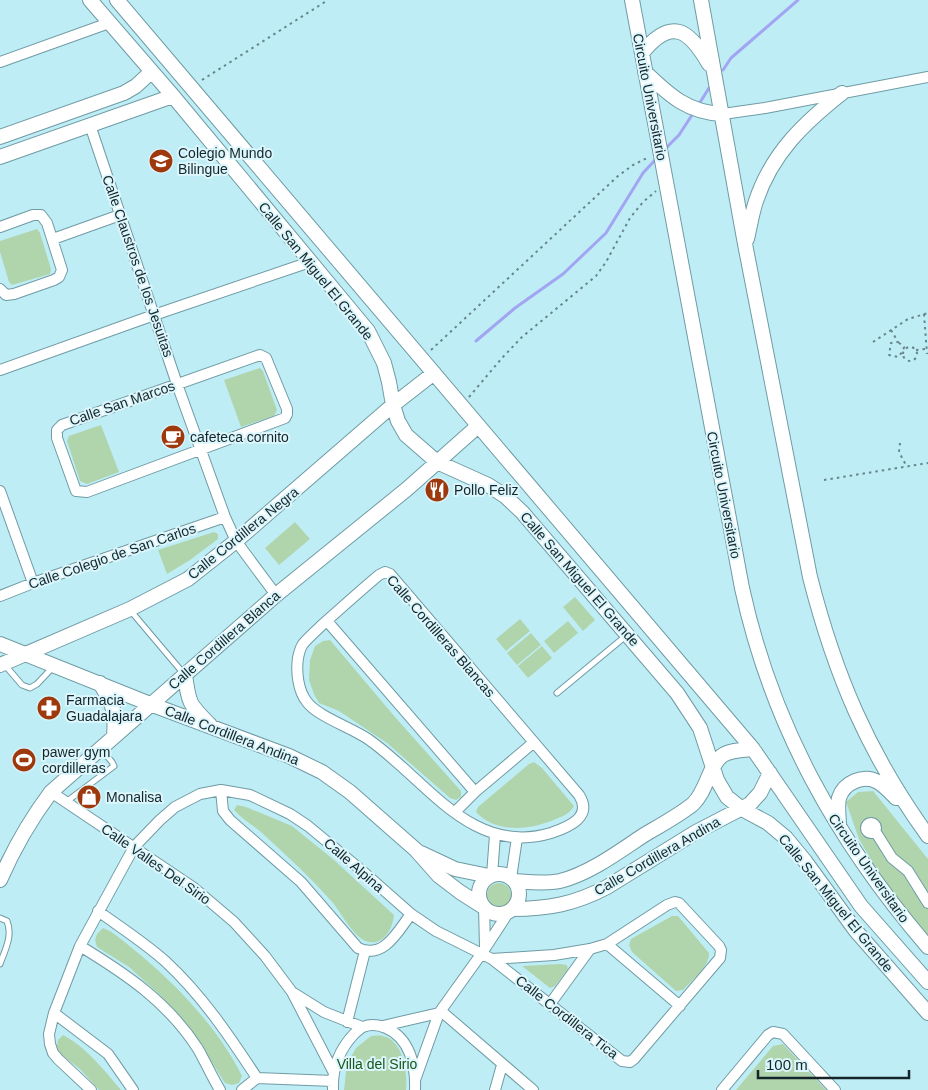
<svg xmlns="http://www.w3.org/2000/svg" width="928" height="1090" font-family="Helvetica,sans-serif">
<rect width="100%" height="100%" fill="#bfedf6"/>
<path fill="#b0d5ad" d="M37 229 40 233 51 269 50 274 12 285 9 282 0 252V241Z
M260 368 263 371 277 410 274 416 241 427 224 380Z
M101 425 119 472 87 484 80 481 67 441 69 436Z
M295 522 310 539 279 565 265 548Z
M214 532 218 534V539L190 560 167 574 158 550Z
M575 597 595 620 583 631 563 607Z
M520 619 530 631 506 651 496 639Z
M568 621 578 633 554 653 544 641Z
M531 633 541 645 517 665 507 653Z
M330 640 395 717 461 791V797L456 800 450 798 387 743 339 711 319 703 314 694 309 680 310 660 315 646 323 641Z
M542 646 552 658 528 678 518 666Z
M534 762 542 768 574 806C570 813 564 816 556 819 531 830 496 834 476 812L478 807 529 764Z
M873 791 928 859V942L881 877 859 839 846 802 858 792Z
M237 805 246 807 292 826 334 860 394 915C393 928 384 945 369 942 355 940 342 914 333 903 311 878 286 855 261 832 253 825 242 819 234 810Z
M487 895a12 12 0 1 1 24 0a12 12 0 1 1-24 0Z
M672 916H678L709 953C710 966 691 981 683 990L676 991 632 952 629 945 631 939Z
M103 928C114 932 123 941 132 948 175 983 217 1026 242 1076L239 1083 232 1085 225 1083 195 1036 161 996 129 967 97 947 95 940 97 934Z
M560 964 567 965 568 969 555 986 550 988 522 966Z
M63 1035C85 1046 105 1071 121 1090H99L80 1069 56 1051 58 1040Z
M371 1036C375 1036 379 1035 383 1036 403 1040 408 1073 406 1090H344L347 1064 356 1048Z
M783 1044 826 1090H736L773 1046Z"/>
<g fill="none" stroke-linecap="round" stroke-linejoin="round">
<path stroke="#a1a5f2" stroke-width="3" d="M723 70 731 58 798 0
M699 104 709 88
M665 149 679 135 692 115
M476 341 515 308 563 274 606 233 643 173 656 159"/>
<defs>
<path id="lane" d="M130 610 184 674
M4 664 22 685 30 688 37 684 54 666
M557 693 627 635
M66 802 114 766 112 762 101 749
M0 918 7 921C13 936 5 950 0 964"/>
<path id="street" d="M0 62 109 23
M723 114 765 108 928 77
M90 125 177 384 225 517 236 541 276 595
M0 227 33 215H41L47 223 62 270 59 277 54 280 14 294 6 295 0 289
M53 239 120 215
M260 355 266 358 287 409V414L285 418 87 492 76 491 57 438V430L62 425Z
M0 370 154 315 310 262
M0 491 33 583
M385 572 390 574 579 795C593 817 569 827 551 833 471 857 426 779 368 739 352 728 317 716 307 702 298 691 296 672 298 658 299 653 300 648 303 644 309 637 316 631 322 625 341 608 360 591 379 575Z
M0 596 33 583 225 517
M327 621 475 792
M221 790 223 811 230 820 301 882 358 948C384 960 398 931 411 914
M51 792 194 888 234 922 265 956 292 992 334 1073
M455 812 475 792 533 743
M866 828a5 5 0 1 1 10 0a5 5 0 1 1-10 0Z
M875 831 892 858 908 871 928 903
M492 875 495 835
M511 878 517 838
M484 907 485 947
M98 911C120 927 145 943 165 961 202 995 230 1037 257 1078
M607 944 680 1006
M80 946C126 974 168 1002 198 1049 206 1063 212 1077 220 1090
M292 992 324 1012 362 1027
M550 1004 590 949
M441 1011 533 1090
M54 1013 108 1054 133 1090
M347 1022 365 951
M383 1026 439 1013
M415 1080 439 1013 482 953 510 910
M91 1090 58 1059 53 1053 50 1044 49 1034 54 1013 80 946 134 847 160 820 175 807 200 794 221 790 250 795 290 814 308 826 360 869 411 914 436 931 492 959 622 1061 630 1062 634 1059 720 958 721 950 719 946 679 903 675 902 667 905 607 944 590 949 554 955 492 959
M242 1090 257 1078 333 1081
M333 1090C332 1068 339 1050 354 1034 357 1032 360 1028 363 1027 370 1024 379 1025 386 1028 410 1038 416 1066 415 1090
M495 1090 502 1065
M722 1090 768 1035 773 1032 783 1034 835 1090"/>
<path id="secondary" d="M90 0 173 96 368 331 384 363 389 382 393 405 398 421 406 435 437 462 488 485 505 496 522 512 677 693 700 728 717 780 727 797 742 809 768 823 786 838 805 861 856 931 928 1013
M117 0 753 749 861 906 928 982
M632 0 742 588C772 726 837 841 928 947
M701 0 745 244 810 577C835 675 868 753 928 836
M642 53C671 17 689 29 709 64
M645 72C669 95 688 113 723 114
M0 137 124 93 136 86 151 72
M0 157 173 96
M747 239C750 226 752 213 756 201 772 153 804 123 842 93
M0 644 150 704 289 756 322 772 350 792 416 850 439 876 460 892 482 906
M0 665 130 609 188 579 236 541 393 405 434 373
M185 675C189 704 189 704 210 725
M100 683C113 705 116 710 114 736
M839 826C839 817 837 807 839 798 844 782 864 774 878 782 885 786 891 793 896 798
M421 853 455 869 489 876
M479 894a20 20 0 1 1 40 0a20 20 0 1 1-40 0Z
M0 880C14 848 30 820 51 792L276 595 407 489 478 426
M514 881C529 882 545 884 560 881 589 874 620 851 644 835 661 825 678 816 693 804 707 791 709 764 723 755 731 750 743 750 753 749
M512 909C548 909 575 904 607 887L696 832 750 804 760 793 770 773"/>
</defs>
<use href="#lane" stroke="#6f9ba4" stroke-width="7"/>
<use href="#street" stroke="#6f9ba4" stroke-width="12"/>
<use href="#secondary" stroke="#6f9ba4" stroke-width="16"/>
<path stroke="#67868c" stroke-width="2" stroke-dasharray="2.5 4" stroke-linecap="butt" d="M202 80 328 0
M924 314 927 354
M891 330 898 342 891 343 889 355 898 357 903 351 904 347 898 342
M873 342 908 319 928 313
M903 354a7 7 0 1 1 14 0a7 7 0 1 1-14 0Z
M431 350 618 176 633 165 649 157
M916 350 926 349
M469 397 502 358 522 337 596 276 606 262 630 218 643 202 656 191
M900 443 899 452 907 467
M824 480 928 463"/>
<use href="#lane" stroke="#fff" stroke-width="5"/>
<use href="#street" stroke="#fff" stroke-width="10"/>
<use href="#secondary" stroke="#fff" stroke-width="14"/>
</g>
<defs>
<symbol id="school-disc" viewBox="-11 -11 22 22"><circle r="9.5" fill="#9e380d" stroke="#dbf6fc"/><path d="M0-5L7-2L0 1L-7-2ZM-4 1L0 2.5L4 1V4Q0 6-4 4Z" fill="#fff"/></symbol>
<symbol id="cafe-disc" viewBox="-11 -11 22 22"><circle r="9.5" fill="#9e380d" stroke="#dbf6fc"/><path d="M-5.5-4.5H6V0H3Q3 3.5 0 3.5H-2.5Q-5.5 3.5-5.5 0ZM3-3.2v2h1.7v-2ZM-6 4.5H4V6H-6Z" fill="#fff"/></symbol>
<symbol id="restaurant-disc" viewBox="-11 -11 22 22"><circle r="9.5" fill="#9e380d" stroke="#dbf6fc"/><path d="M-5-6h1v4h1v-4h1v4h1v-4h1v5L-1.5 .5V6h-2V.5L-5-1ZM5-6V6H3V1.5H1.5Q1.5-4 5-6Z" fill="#fff"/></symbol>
<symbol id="pharmacy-disc" viewBox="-11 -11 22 22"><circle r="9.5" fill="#9e380d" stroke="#dbf6fc"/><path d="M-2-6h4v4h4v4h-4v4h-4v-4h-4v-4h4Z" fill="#fff"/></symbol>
<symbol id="stadium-disc" viewBox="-11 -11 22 22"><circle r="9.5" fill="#9e380d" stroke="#dbf6fc"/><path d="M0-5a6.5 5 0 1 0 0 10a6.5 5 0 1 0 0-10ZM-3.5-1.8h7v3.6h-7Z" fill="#fff"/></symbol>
<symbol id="shop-disc" viewBox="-11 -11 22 22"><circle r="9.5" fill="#9e380d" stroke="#dbf6fc"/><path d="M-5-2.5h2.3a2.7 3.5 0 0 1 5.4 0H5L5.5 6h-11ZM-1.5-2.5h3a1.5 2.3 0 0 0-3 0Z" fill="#fff"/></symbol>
</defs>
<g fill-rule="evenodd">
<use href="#school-disc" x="147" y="147" width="28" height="28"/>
<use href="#cafe-disc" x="159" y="423" width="28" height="28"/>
<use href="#restaurant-disc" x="423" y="476" width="28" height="28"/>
<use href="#pharmacy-disc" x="35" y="694" width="28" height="28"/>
<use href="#stadium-disc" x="10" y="746" width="28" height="28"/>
<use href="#shop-disc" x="75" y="783" width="28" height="28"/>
</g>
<g text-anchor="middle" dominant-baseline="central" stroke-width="4" stroke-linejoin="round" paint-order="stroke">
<g font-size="14" fill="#15262a" stroke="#dbf6fc">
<text transform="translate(650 97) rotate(79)">Circuito Universitario</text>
<text transform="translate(138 266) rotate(71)">Calle Claustros de los Jesuitas</text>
<text transform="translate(316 271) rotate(51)">Calle San Miguel El Grande</text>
<text transform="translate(122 403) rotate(-19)">Calle San Marcos</text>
<text transform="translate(724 495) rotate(79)">Circuito Universitario</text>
<text transform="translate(243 533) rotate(-39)">Calle Cordillera Negra</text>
<text transform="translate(112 556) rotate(-19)">Calle Colegio de San Carlos</text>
<text transform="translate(580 579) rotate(49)">Calle San Miguel El Grande</text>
<text transform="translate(441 636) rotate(49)">Calle Cordilleras Blancas</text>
<text transform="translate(224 640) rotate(-41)">Calle Cordillera Blanca</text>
<text transform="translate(232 735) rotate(21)">Calle Cordillera Andina</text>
<text transform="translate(657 856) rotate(-30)">Calle Cordillera Andina</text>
<text transform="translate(156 864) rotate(35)">Calle Valles Del Sirio</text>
<text transform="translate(354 865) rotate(41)">Calle Alpina</text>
<text transform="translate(869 868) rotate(55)">Circuito Universitario</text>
<text transform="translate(836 903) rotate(51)">Calle San Miguel El Grande</text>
<text transform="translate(567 1017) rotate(38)">Calle Cordillera Tica</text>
</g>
<g font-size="14" fill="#15262a" stroke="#dbf6fc" text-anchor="start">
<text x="178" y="153">Colegio Mundo<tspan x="178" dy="16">Bilingue</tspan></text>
<text x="190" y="437">cafeteca cornito</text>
<text x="454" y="490">Pollo Feliz</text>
<text x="66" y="700">Farmacia<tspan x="66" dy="16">Guadalajara</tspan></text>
<text x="42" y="752">pawer gym<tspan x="42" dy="16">cordilleras</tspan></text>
<text x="106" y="797">Monalisa</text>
</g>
<g font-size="14" fill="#195518" stroke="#dbf6fc">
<text x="377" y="1064">Villa del Sirio</text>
</g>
</g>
<path d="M758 1070v8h151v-8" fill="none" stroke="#15262a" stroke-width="2.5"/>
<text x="766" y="1070" font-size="15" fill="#15262a" stroke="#dbf6fc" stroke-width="4" paint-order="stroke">100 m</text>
</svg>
